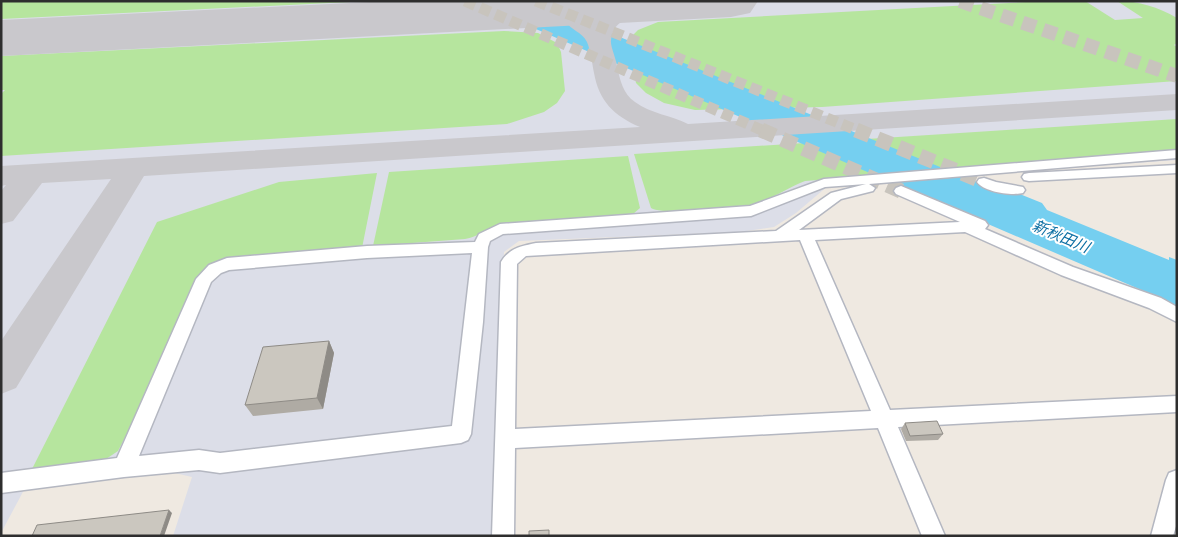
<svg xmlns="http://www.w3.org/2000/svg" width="1178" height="537" font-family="'PT Sans Narrow','Noto Sans JP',sans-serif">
<rect width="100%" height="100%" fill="#efe9e1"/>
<path fill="#dcdee8" d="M1 1H1177V160L829 185 796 213 774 227 739 232 519 241 504 252 493 536H173L192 477 175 473 25 488 1 533Z"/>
<path fill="#b6e59e" d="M1 1H371L1 19Z
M1046 1H1085L1115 20 1143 18 1117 1C1139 1 1158 7 1177 18V43L1174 45 1177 47V81L822 107 695 110 664 103 646 93 636 83 629 42 632 36 638 30 658 22Z
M504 31 538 33 557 43 561 52 565 91 557 103 544 112 507 124 1 156V94L5 90H1V56Z
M1177 119V153L805 181C787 188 771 200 752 205 734 209 665 216 651 208L634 154Z
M628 156 640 208 633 214 499 226C486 229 478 237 465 239L373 246 389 172Z
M377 173 362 248 220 263 166 358 118 451 97 465 31 471 157 222 279 182Z"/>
<path fill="#75cff0" d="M471 1H531L987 186 1007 189 1042 203 1047 210 1169 260V257L1177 260V308L1160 298 1118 280Z"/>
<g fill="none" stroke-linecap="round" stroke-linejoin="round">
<path fill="#c9c8cc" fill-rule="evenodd" d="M639 1H671L674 5 671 10C651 15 613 12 611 40 610 46 616 58 617 66 620 80 623 94 635 102 651 114 671 115 688 124L1177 94V110L144 176 16 388 1 394V341L111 179 42 183 13 221 1 224V191L6 185 1 186V166L640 127C614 116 599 101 594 73 592 63 591 52 587 42 582 32 571 30 565 21L568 16C579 13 586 17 596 23L608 12Z
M1 31 18 33 22 38 18 43 1 45Z"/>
<path fill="#c9c8cc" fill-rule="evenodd" d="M390 1H758L750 13 731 17 1 56V20Z"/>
<path stroke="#c8c4bd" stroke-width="11" stroke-dasharray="11 5.5" stroke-linecap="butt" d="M465 1 764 131
M536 1 859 131"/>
<path stroke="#c8c4bd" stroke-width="15" stroke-dasharray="15 8" stroke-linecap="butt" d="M761 130 901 191
M856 130 984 182"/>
<path stroke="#c8c4bd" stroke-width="14" stroke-dasharray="14 8" stroke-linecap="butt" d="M960 1 1177 76"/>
<defs>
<path id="minor" d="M1177 150V158L869 184 875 188 873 191 841 199 799 230 960 222 896 194 894 191 896 188 901 186 985 221 988 225 985 229 1073 267 1161 298 1177 307V322L1149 308 1061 275 965 232 815 240 890 410 1177 396V412L898 427 945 536H922L878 428 515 448 514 536H492L501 262C509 248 522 246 536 243L776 231 831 193 866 184 825 187 751 216 503 234 490 241 488 247 483 322 471 434 468 440 461 443 220 473 199 470 124 477 1 493V473L117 458 196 279 209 265 227 258 367 246 475 242 479 234 500 224 750 206 824 179ZM800 240 871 411 515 429 517 264 526 256ZM472 253 452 426 220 453 199 450 139 456 211 282 221 273 229 270 367 258Z
M1177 165V173L1029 181 1024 180 1022 177 1024 174 1029 173Z
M984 178 996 182 1023 187 1025 190 1023 193C1012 196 984 192 977 182L979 179Z
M1177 470V523L1173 536H1151L1166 480 1169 473Z"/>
</defs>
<use href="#minor" stroke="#b4b7c1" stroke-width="3"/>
<use href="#minor" fill="#fff" fill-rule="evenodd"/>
</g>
<path fill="#afaba4" d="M329 341 334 353 323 409 253 416 245 405Z
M905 423 943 434 938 440 906 441 901 429Z"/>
<path fill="#8e8b86" d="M329 341 334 353 323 409 317 398Z
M169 510 172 513 164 536H160Z"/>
<path fill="#cbc7bf" stroke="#8e8b86" d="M329 341 317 398 245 405 263 347Z
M937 421 943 434 910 436 905 423Z
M169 510 160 536H32L37 525Z
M549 530V536H529V531Z"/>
<g text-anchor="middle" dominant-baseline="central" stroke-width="4" stroke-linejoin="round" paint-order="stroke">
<g font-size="15" font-style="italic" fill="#0d6fa3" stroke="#fff">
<text transform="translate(1061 236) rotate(23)">新秋田川</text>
</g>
</g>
<rect width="1178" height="537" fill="none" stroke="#2e2e2e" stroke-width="5"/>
</svg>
